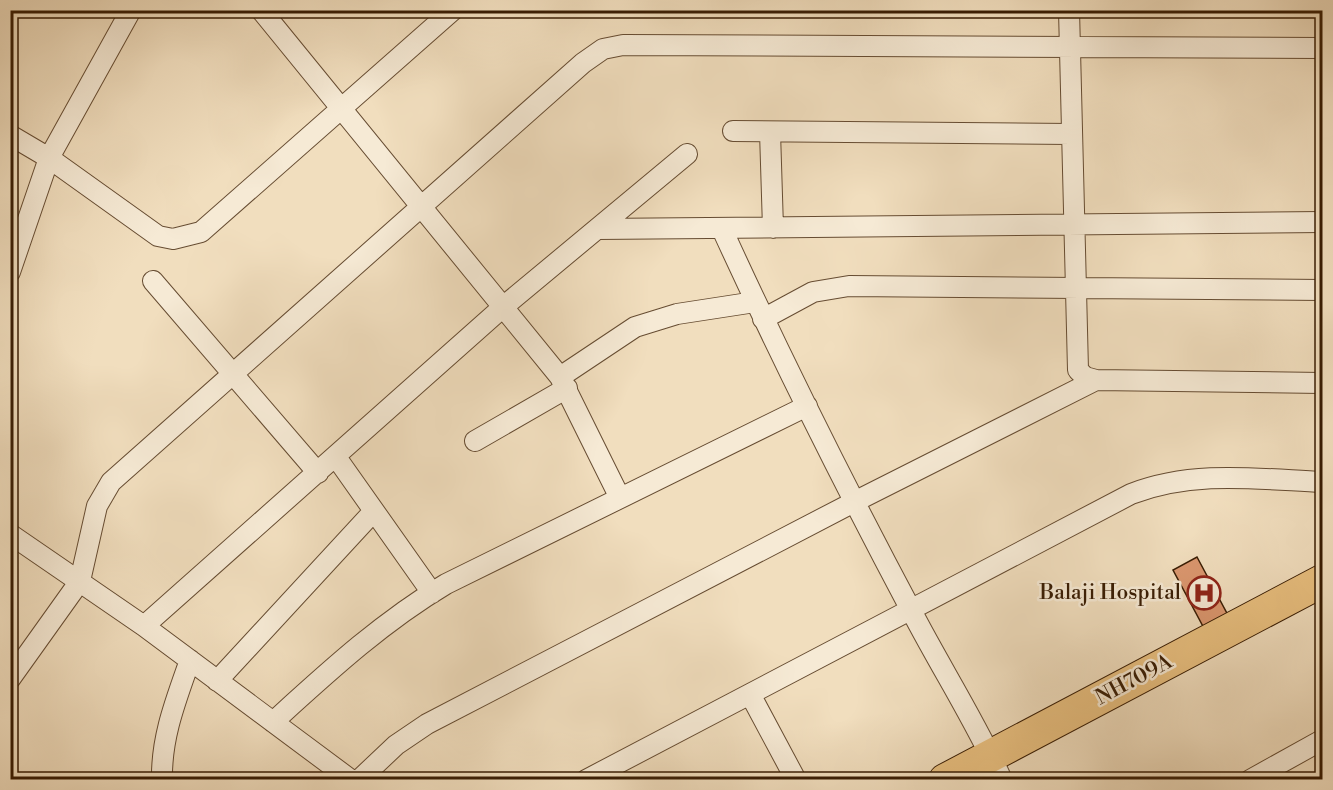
<svg xmlns="http://www.w3.org/2000/svg" width="1333" height="790" font-family="'Libre Bodoni',serif">
<rect width="100%" height="100%" fill="#f1debe"/>
<filter id="stains"><feTurbulence type="fractalNoise" baseFrequency=".00333" numOctaves="4"/><feColorMatrix values="0 0 0 0 .2 0 0 0 0 .09 0 0 0 0 .02 0 0 0 .5 -.17"/></filter>
<radialGradient id="worn" r=".72"><stop offset=".6" stop-color="#630" stop-opacity="0"/><stop offset="1" stop-color="#630" stop-opacity=".3"/></radialGradient>
<path fill="#db976f" stroke="#381c03" stroke-width="1.5" d="M1197 557 1230 619 1206 632 1173 570Z"/>
<g fill="none" stroke-linecap="round" stroke-linejoin="round">
<defs>
<path id="minor" d="M261 10 560 377 620 498
M1069 10 1078 370 1085 377 1096 380 1322 383
M733 131 1071 134
M770 132 773 228
M10 135 49 158 158 236 173 239 201 232 453 10
M597 229 1322 222
M722 229C781 358 845 486 912 612 941 668 976 722 1002 780
M10 272 49 158 131 10
M153 281 318 473
M763 319 813 292 849 286 1322 290
M560 377 635 327 677 314 755 302
M475 441 567 388
M336 457 432 593
M10 534 144 626 351 780
M144 626 503 307 687 154
M10 679 80 581 97 506 111 482 583 63 603 49 623 45 1322 48
M217 681 374 511
M750 694 796 780
M273 722C328 672 382 622 446 584L807 406
M162 780C161 737 176 700 190 660
M359 780 396 745 427 724 856 501 1096 380
M586 780 1131 494C1193 470 1257 479 1322 482
M1250 780 1322 740"/>
<path id="trunk" d="M945 780 1322 581"/>
</defs>
<use href="#minor" stroke="#664c32" stroke-width="22"/>
<use href="#trunk" stroke="#381c03" stroke-width="34"/>
<use href="#minor" stroke="#f6ead5" stroke-width="20"/>
<use href="#trunk" stroke="#e8bf7f" stroke-width="32"/>
</g>
<defs>
<symbol id="hospital-ring" viewBox="-11 -11 22 22"><circle r="9.5" fill="#f6ead5" stroke="#8f2418" stroke-width="1.5"/><path d="M-5-5h3v3.5h4V-5h3V5h-3V1.5h-4V5h-3Z" fill="#8f2418"/></symbol>
</defs>
<g fill-rule="evenodd">
<use href="#hospital-ring" x="1185" y="574" width="38" height="38"/>
</g>
<g text-anchor="middle" dominant-baseline="central" stroke-width="5" stroke-linejoin="round" paint-order="stroke">
<g font-size="21" fill="#381c03" stroke="#f6ead5" text-anchor="end">
<text x="1181" y="593">Balaji Hospital</text>
</g>
<g font-size="21" fill="#381c03" stroke="#f6ead5">
<text transform="translate(1134 680) rotate(-28)">NH709A</text>
</g>
</g>
<rect width="1333" height="790" fill="none" stroke="#f1debe" stroke-width="36"/>
<rect x="12" y="12" width="1309" height="766" fill="none" stroke="#381c03" stroke-width="3"/>
<rect x="18" y="18" width="1297" height="754" fill="none" stroke="#381c03" stroke-width="1.5"/>
<rect width="100%" height="100%" filter="url(#stains)"/>
<rect width="100%" height="100%" fill="url(#worn)"/>
</svg>
